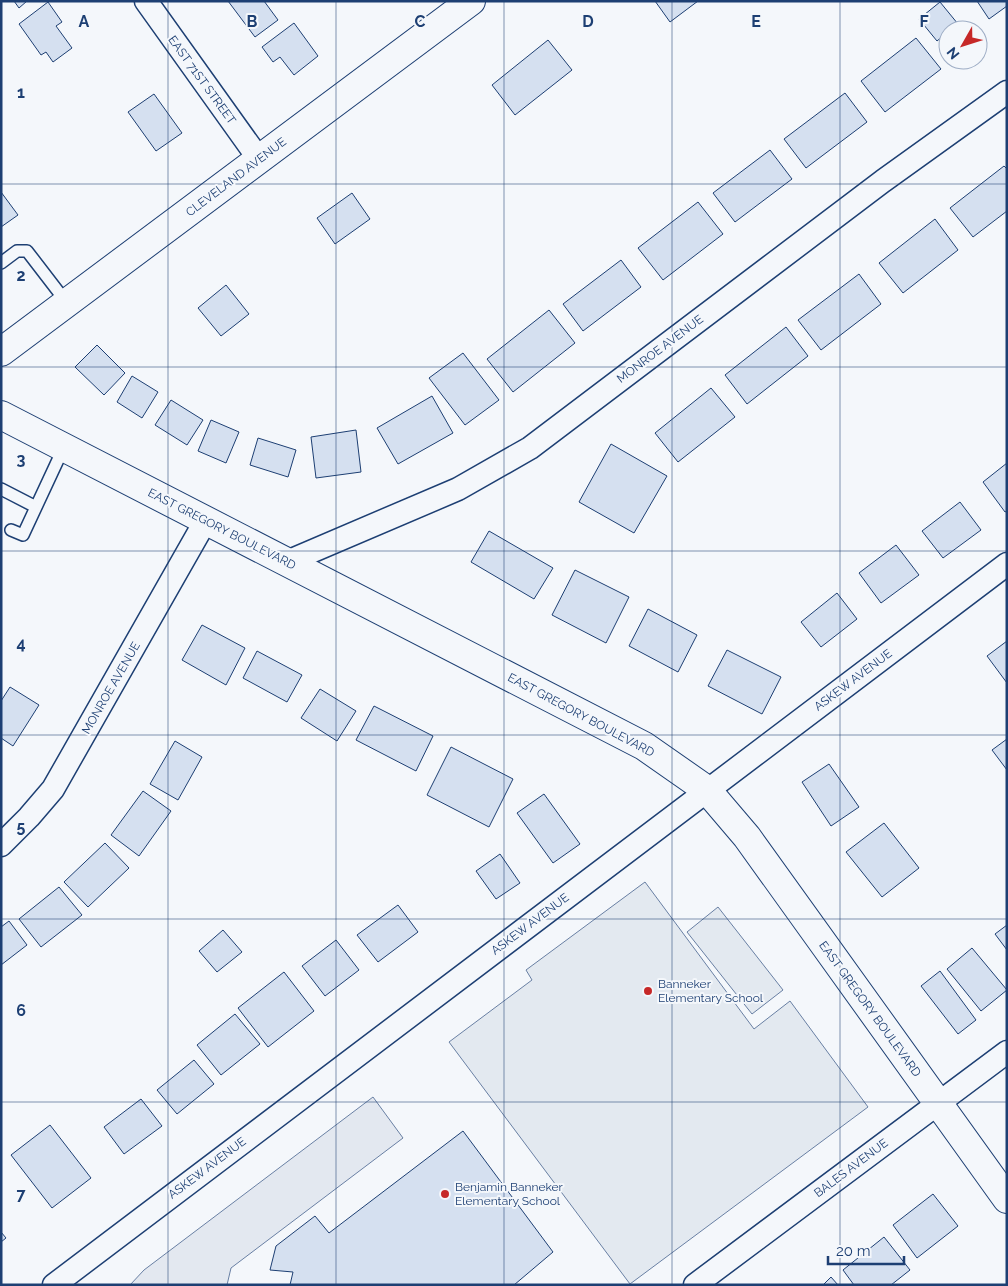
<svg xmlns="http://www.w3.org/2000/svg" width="1008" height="1286" font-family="Raleway,sans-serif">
<rect width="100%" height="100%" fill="#f4f7fb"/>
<path fill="#e3e9f0" stroke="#687fa3" d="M645 882 754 1029 790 1001 868 1107 630 1284 449 1042 532 980 526 970Z
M718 907 783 990 752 1014 687 932Z"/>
<path fill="#e3e8f0" stroke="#687fa3" d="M373 1097 403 1138 231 1268 227 1285H130L144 1270Z"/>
<path fill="#d5e0f0" stroke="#1d3f73" d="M14 1H27L19 8Z
M228 1H264L278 20 255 37Z
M655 1H698L670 22Z
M977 1H1007V6L989 19Z
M48 2 62 22 56 26 72 48 53 62 46 52 41 55 19 24Z
M940 2 958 24 951 30H948V32L937 41 919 19Z
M294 23 318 56 294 75 280 57 273 62 262 47Z
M916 38 941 69 885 112 861 81Z
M548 40 572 70 515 115 492 85Z
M845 93 867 122 806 168 784 139Z
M154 94 182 133 156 151 128 112Z
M770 150 792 179 735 222 713 193Z
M1004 166 1007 169V211L973 237 950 208Z
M1 192 18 215 1 227Z
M352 193 370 219 335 244 317 218Z
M698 202 723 234 663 280 638 248Z
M935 219 958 250 903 293 879 263Z
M621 260 641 287 583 331 563 304Z
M859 274 881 304 821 350 798 320Z
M226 285 249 314 221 336 198 308Z
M549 310 575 343 513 392 487 359Z
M786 327 808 356 747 404 725 375Z
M97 345 125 373 104 395 75 367Z
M463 353 499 400 465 425 429 378Z
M132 376 158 392 142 418 117 402Z
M711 388 735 417 678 462 655 433Z
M432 396 453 433 398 464 377 428Z
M171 400 203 420 187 445 155 425Z
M211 420 239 432 226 463 198 451Z
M356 430 361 472 316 478 311 437Z
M258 438 296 450 288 477 250 465Z
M611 444 667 476 634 533 579 502Z
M1007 463V511L1005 512 983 482Z
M960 502 981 530 943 558 922 531Z
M489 531 553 568 534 599 471 562Z
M896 545 919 575 881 603 859 573Z
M575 570 629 597 606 643 552 615Z
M837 593 857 619 821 647 801 622Z
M648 609 697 635 678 672 629 646Z
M202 625 245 648 226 685 182 660Z
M1007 641V683L987 656Z
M727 650 781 677 762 714 708 686Z
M257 651 302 675 287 702 243 678Z
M10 687 39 705 13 746 1 738V701Z
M320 689 356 711 337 741 301 718Z
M374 706 433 736 416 771 356 740Z
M1007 739V770L992 750Z
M175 741 202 757 178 800 150 784Z
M451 747 513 779 489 827 427 795Z
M829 764 859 807 831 826 802 782Z
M143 791 171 811 139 856 111 835Z
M544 794 580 844 553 863 517 813Z
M884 823 919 868 882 897 846 852Z
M105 843 129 868 88 907 64 882Z
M500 854 520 883 496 899 476 871Z
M59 887 82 915 41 947 19 919Z
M398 905 418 932 378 962 357 935Z
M9 921 27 945 1 965V927Z
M1007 925V950L995 934Z
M223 930 242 952 217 972 199 951Z
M336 940 359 970 325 996 302 966Z
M972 948 1007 990 981 1011 947 969Z
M940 971 976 1020 958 1034 921 986Z
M284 972 314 1011 268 1047 238 1008Z
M235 1014 260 1044 221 1075 197 1045Z
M194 1060 214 1084 177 1114 157 1090Z
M141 1099 162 1126 124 1154 104 1127Z
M50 1125 91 1178 52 1208 11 1155Z
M463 1131 553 1252 514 1285H290L293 1272 270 1270 276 1246 315 1216 329 1233Z
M933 1194 958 1226 917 1258 893 1225Z
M1 1232 6 1238 1 1242Z
M884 1237 910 1270 891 1285H854L843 1270Z
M831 1277 838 1285H823Z"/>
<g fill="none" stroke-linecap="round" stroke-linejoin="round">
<defs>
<path id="lane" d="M1 263 17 251H27L67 303
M1 489 36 507
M11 530 23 535 64 447"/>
<path id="street" d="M146 1 259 159
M287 562 458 489 530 448 883 181 1007 92
M1 845 29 817 53 789 206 520
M54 1285 1007 564
M695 1285 1007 1052"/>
<path id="secondary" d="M1 352 471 1
M1 415 644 746 707 790 747 837 1007 1199"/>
</defs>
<use href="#lane" stroke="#1d3f73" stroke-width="14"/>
<use href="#street" stroke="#1d3f73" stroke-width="25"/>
<use href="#secondary" stroke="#1d3f73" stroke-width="30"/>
<use href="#lane" stroke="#f4f7fb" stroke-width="11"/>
<use href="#street" stroke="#f4f7fb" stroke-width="22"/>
<use href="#secondary" stroke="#f4f7fb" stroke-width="28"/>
</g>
<path fill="none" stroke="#1d3f73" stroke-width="1" stroke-opacity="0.55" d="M168 1V1285M336 1V1285M504 1V1285M672 1V1285M840 1V1285M1 184H1007M1 367H1007M1 551H1007M1 735H1007M1 919H1007M1 1102H1007"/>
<g fill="#c62828" stroke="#f4f7fb" stroke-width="2">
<circle cx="648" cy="991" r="5"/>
<circle cx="445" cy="1194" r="5"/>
</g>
<g text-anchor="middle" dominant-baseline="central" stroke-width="4" stroke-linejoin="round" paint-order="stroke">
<g font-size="12" fill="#1d3f73" stroke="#f4f7fb">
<text transform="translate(202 80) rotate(54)">EAST 71ST STREET</text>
<text transform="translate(236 177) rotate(-37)">CLEVELAND AVENUE</text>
<text transform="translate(660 349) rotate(-37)">MONROE AVENUE</text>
<text transform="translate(222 529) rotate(27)">EAST GREGORY BOULEVARD</text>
<text transform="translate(853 680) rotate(-37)">ASKEW AVENUE</text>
<text transform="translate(111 688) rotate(-60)">MONROE AVENUE</text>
<text transform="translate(581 715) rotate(28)">EAST GREGORY BOULEVARD</text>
<text transform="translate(530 924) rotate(-37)">ASKEW AVENUE</text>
<text transform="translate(870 1009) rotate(54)">EAST GREGORY BOULEVARD</text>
<text transform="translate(207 1168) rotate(-37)">ASKEW AVENUE</text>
<text transform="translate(851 1168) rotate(-37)">BALES AVENUE</text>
</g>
<g font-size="12" fill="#1d3f73" stroke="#f4f7fb" text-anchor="start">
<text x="658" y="984">Banneker<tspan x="658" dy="14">Elementary School</tspan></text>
<text x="455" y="1187">Benjamin Banneker<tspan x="455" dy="14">Elementary School</tspan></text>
</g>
</g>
<g font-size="16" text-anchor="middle" font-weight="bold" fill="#1d3f73" stroke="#f4f7fb" stroke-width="4" stroke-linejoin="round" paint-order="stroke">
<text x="84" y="27">A</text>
<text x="252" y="27">B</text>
<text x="420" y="27">C</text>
<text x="588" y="27">D</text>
<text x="756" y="27">E</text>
<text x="924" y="27">F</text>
<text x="21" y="98">1</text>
<text x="21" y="281">2</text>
<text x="21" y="465">3</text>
<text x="21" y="649">4</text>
<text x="21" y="832">5</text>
<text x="21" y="1016">6</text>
<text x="21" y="1200">7</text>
</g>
<rect width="1008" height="1286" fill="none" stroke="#1d3f73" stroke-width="5"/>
<g transform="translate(963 45) rotate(231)"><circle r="24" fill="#f4f7fb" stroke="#9eadc5"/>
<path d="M0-4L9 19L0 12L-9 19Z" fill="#c62828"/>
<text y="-8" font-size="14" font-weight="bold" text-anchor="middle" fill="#1d3f73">N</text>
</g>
<path d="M828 1256v8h76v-8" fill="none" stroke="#1d3f73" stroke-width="2.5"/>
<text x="836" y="1256" font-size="15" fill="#1d3f73" stroke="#f4f7fb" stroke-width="4" paint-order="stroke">20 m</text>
</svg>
